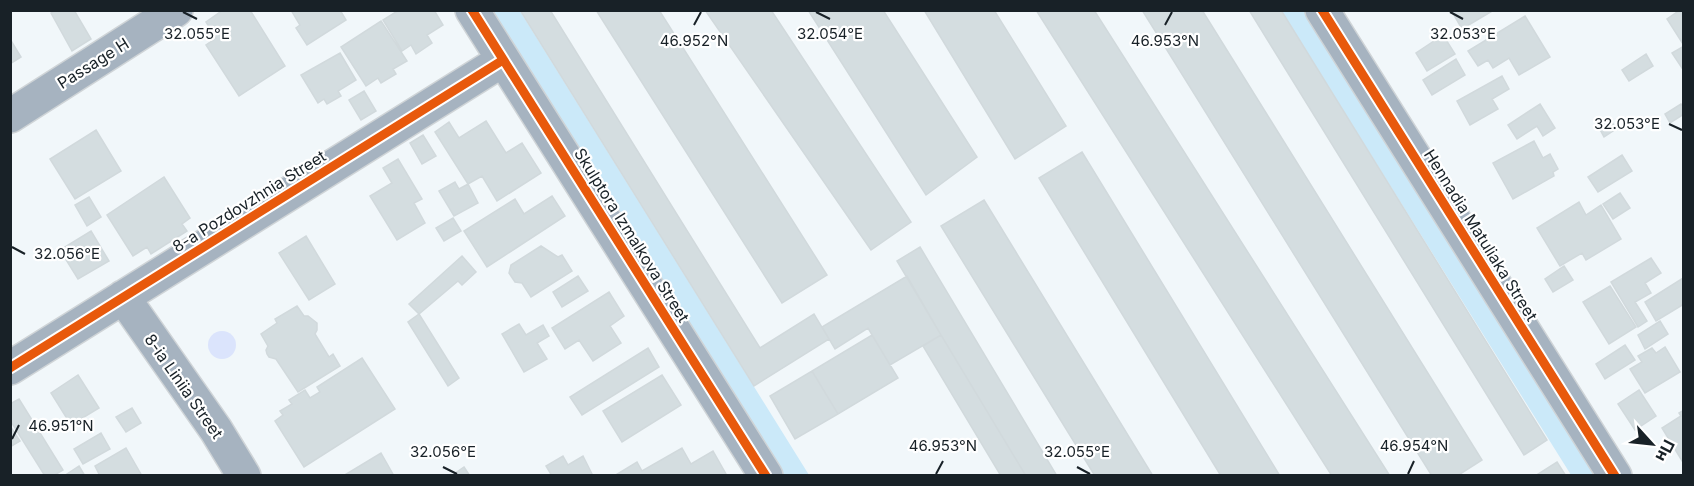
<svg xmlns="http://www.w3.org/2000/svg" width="1694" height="486" font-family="Inter,sans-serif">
<rect width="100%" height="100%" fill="#f1f7fa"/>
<path fill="#cbe9f9" d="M487 11H520L809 475H781Z
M1281 11H1313L1607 475H1571Z"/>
<path fill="#dbe4fc" d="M208 345a14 14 0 1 1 28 0a14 14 0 1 1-28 0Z"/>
<path fill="#d4dde0" stroke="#d1d9dc" stroke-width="1.5" d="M56 10H74L91 39 72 51 51 13Z
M223 10H250L285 66 239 96 206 45 216 38 206 22Z
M291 10H340L346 20 307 45 296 28 300 25Z
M399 10H434L443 25 427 35 432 43 416 54 411 45 402 51 383 20Z
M520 10H550L760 348 814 314 829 339 754 386Z
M596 10H659L827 275 782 303Z
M705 10H771L911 222 871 250Z
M808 10H883L977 157 926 195Z
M924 10H994L1066 126 1015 159Z
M1036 10H1094L1390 476H1332Z
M1142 10H1202L1482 460 1457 476H1432Z
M1249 10H1281L1547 440 1524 455Z
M1451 10H1494L1462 29Z
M1680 10H1684L1683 44 1667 19Z
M1525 16 1550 57 1519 75 1509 58 1493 68 1488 60 1478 66 1468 51Z
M381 21 407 61 393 69 396 74 381 83 378 78 366 86 341 47Z
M1443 35 1455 54 1427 71 1416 53Z
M10 39 21 57 10 64Z
M1684 46V67L1682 68 1672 53Z
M340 53 356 80 338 91 341 96 327 104 324 99 318 103 301 75Z
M1646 54 1653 66 1629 81 1622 70Z
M1456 59 1465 75 1432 95 1423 80Z
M1502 76 1509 89 1492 99 1498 109 1470 125 1457 101Z
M364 91 376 111 361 120 349 100Z
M1540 104 1555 128 1543 136 1537 126 1517 139 1508 125Z
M1681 104 1684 107V114L1670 123 1665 114Z
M1609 117 1616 129 1604 137 1597 124Z
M486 121 506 153 522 143 541 173 497 201 482 176 468 184 435 132 449 122 459 138Z
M96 130 121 171 75 199 50 159Z
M423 135 436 156 422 164 410 143Z
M1534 141 1543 158 1550 154 1558 169 1553 172 1554 176 1513 199 1493 163Z
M1082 152 1280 476H1221L1039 178Z
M1622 155 1632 171 1598 192 1588 177Z
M398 159 422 199 414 203 425 223 397 240 370 196 392 183 383 168Z
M164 177 190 218 182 224 187 231 151 254 147 247 133 256 107 215Z
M455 182 459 189 468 184 478 203 454 216 439 191Z
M1620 193 1630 208 1613 219 1603 204Z
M552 196 565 216 487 267 464 231 515 199 524 214Z
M89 197 101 217 87 226 75 205Z
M984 200 1153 476H1095L941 226Z
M1579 202 1586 215 1601 205 1621 239 1586 260 1582 253 1560 266 1537 228Z
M453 218 461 231 444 241 436 228Z
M91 231 109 261 78 279 60 250Z
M306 236 335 284 309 300 279 253Z
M541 246 558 257 562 255 572 271 531 297 522 283 515 282 509 273 511 265Z
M920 247 1057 476H1026L941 335 897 261Z
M462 256 476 272 462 285 458 281 419 314 409 304Z
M1651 258 1661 273 1645 283 1651 293 1635 302 1647 321 1638 327 1611 282Z
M1564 266 1573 280 1553 292 1545 279Z
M578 276 588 291 562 307 553 292Z
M907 276 941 335 890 365 868 328 835 349 822 327Z
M1683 278 1684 304 1656 321 1645 302Z
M1610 286 1636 327 1609 344 1583 302Z
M609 292 624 316 610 326 621 343 593 361 579 340 565 349 552 328Z
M297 306 304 316H308L317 323V330L315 334 329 357 333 354 340 366 298 392 276 359 269 357 267 354 266 350 268 346 261 334 277 323 275 319Z
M419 314 459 378 448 386 408 322Z
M1660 321 1668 334 1645 349 1638 335Z
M519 324 526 335 543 325 549 336 537 343 547 359 524 372 502 334Z
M872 335 898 378 838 414 812 371Z
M941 335 1026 476H1001L923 346Z
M1625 345 1635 360 1605 379 1596 364Z
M1665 347 1680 372 1645 393 1630 369 1642 362 1638 356 1652 348 1656 353Z
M648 348 659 367 582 415 570 397Z
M362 358 395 409 304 467 275 421 283 415 280 411 292 404 289 400 305 390 310 398 320 392 317 387Z
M812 371 838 414 795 439 770 396Z
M78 375 99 408 71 425 51 393Z
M662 375 681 405 622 442 603 411Z
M1639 390 1656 416 1635 430 1618 404Z
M19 399 63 470 53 476H45L10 420V404Z
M132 408 141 423 126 432 116 417Z
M1684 410V464L1662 428 1681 416 1679 413Z
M10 426 20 441 10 447Z
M101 433 110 449 83 464 74 449Z
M126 448 142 476H100L95 466Z
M682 448 691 464 713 451 726 474 723 476H614L637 462 642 471Z
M381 453 394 476H343Z
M563 456 568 465 583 456 593 476H552L546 466Z
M1557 462 1566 476H1535Z
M79 466 85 476H64Z
M464 467 470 476H451Z"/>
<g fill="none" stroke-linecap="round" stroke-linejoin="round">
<defs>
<path id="minor" d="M472 10 766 476
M1322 10 1615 476
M10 116 176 10
M123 297 216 430 244 476
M10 368 503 60"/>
</defs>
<use href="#minor" stroke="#cfd4d7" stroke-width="36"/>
<use href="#minor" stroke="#a6b3c0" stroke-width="33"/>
<defs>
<path id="cycleway" d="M472 10 766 476
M1322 10 1615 476
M10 368 503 60"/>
</defs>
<use href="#cycleway" stroke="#fff" stroke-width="13"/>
<use href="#cycleway" stroke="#e8590c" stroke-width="9"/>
</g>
<path fill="none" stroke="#182127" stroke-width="2" d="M183 12 197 19M816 12 830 19M1450 12 1463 19M694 25 701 12M1165 25 1172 12M1669 124 1682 130M12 247 25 254M12 439 19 425M443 467 457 474M1077 467 1090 474M936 474 943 461M1408 474 1414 461"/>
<g text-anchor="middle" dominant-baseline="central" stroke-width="4.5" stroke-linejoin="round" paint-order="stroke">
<g font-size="16" fill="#182127" stroke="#fff">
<text transform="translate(93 63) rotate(-32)">Passage H</text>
<text transform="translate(249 201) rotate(-32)">8-a Pozdovzhnia Street</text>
<text transform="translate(632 235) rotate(58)">Skulptora Izmalkova Street</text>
<text transform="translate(1481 235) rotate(58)">Hennadia Matuliaka Street</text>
<text transform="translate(184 386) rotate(55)">8-ia Liniia Street</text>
</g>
</g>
<g font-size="15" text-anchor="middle" fill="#182127" stroke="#fff" stroke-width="4.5" stroke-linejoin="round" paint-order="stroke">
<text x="197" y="39">32.055°E</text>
<text x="830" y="39">32.054°E</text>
<text x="1463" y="39">32.053°E</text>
<text x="694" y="46">46.952°N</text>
<text x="1165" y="46">46.953°N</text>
<text x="1627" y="129">32.053°E</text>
<text x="67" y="259">32.056°E</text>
<text x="61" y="431">46.951°N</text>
<text x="943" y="451">46.953°N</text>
<text x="1414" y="451">46.954°N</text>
<text x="443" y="457">32.056°E</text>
<text x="1077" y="457">32.055°E</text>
</g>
<rect width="1694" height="486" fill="none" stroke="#182127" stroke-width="24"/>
<g transform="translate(1652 444) rotate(117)" stroke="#ffffff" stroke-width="4.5" paint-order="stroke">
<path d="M0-4.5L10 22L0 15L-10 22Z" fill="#182127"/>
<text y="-9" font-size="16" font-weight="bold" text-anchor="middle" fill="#182127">Пн</text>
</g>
</svg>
